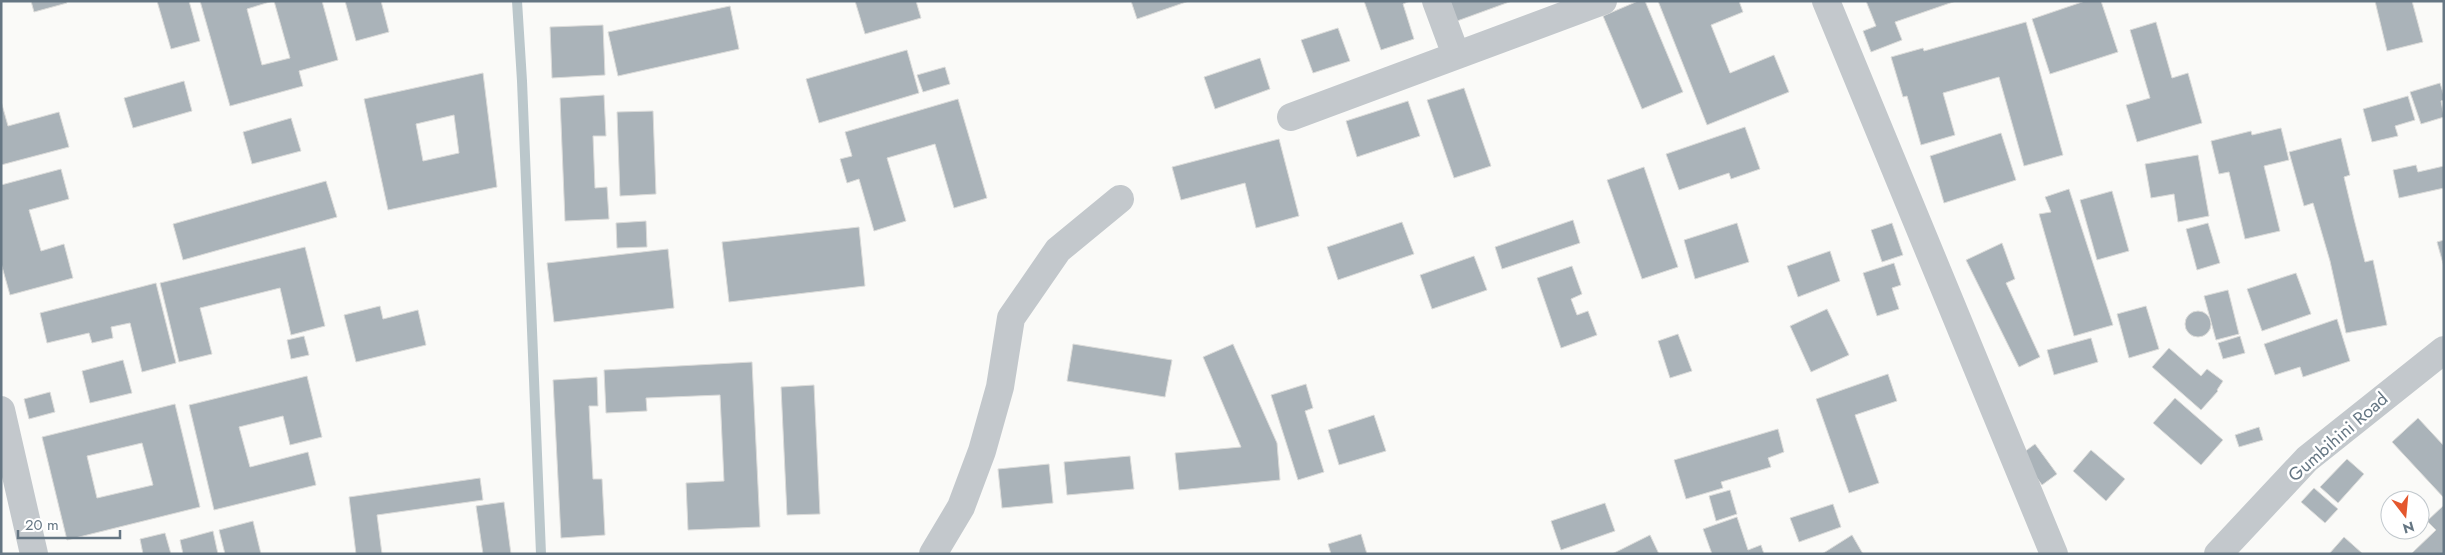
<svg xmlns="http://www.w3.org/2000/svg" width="2445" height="555" font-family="Jost,sans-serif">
<rect width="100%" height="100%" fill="#fafaf8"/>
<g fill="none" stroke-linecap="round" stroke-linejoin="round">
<path stroke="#bbc7cb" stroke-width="10" d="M517 1 522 81 541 554"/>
</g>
<path fill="#aab3b9" stroke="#dcdcda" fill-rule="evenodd" d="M31 1H66L67 3 34 12Z
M157 1H189L200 41 171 49Z
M200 1H273L247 9 262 65 290 58 274 1H322L338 60 299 71 303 86 230 106Z
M345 1H381L389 32 356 41Z
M855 1H916L921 18 865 34Z
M1131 1H1189L1137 19Z
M1364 1H1410L1403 4 1414 39 1381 50Z
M1450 1H1512L1457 21Z
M1638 1H1645L1683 92 1642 109 1603 16Z
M1658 1H1739L1743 12 1711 25 1730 73 1774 55 1789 92 1707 125Z
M1866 1H1956L1895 22 1902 40 1871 52 1863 31 1876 26Z
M2085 1H2101L2118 52 2050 74 2032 19Z
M2375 1H2412L2423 42 2387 51Z
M730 6 739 49 618 76 608 32Z
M2026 22 2063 155 2024 166 1999 77 1943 93 1955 135 1921 145 1907 96 1903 97 1891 57 1923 48 1924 51Z
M2156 22 2172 78 2188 73 2202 123 2137 142 2126 105 2150 98 2130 30Z
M603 25 605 75 552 78 550 27Z
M1338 28 1350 61 1313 73 1301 40Z
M907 50 919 93 819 123 806 79Z
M1260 58 1270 89 1215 109 1204 77Z
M945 67 950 84 923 92 917 75Z
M483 73 497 187 388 210 364 99ZM454 115 459 153 423 161 416 124Z
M184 81 192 111 133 128 124 98Z
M2440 83 2444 96V100L2441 101 2444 117 2421 124 2410 92Z
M1464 88 1491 166 1454 178 1427 100Z
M604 95 606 136H593L595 188 607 187 609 219 565 221 560 98Z
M2408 96 2415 120 2395 126 2398 136 2372 142 2363 109Z
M958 99 987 198 954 208 935 144 887 158 906 221 874 231 859 179 847 183 840 159 852 156 845 132Z
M1 101 8 126 59 112 69 147 1 165Z
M1408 101 1420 136 1357 157 1346 121Z
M653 111 656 194 620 196 617 112Z
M291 118 301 151 252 164 243 132Z
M1745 127 1760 169 1731 179 1729 173 1679 190 1666 154Z
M2281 128 2289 160 2264 166 2280 231 2245 239 2229 172 2219 174 2211 141 2251 131 2252 135Z
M2001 133 2016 180 1944 203 1930 156Z
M2341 138 2350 175 2344 177 2354 219 2365 262 2373 260 2387 325 2346 333 2330 261 2313 203 2304 206 2289 152Z
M1279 139 1299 216 1256 228 1245 183 1181 200 1172 167Z
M2198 155 2209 216 2178 222 2174 194 2151 198 2145 164Z
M2416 165 2418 172 2444 166V188L2399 198 2393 170Z
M1644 167 1678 267 1642 279 1607 180Z
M61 169 69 199 29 210 41 251 64 244 73 278 10 295 1 263V185Z
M326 181 337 217 183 260 173 224Z
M2069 189 2113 325 2074 336 2039 214 2051 212 2045 197Z
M2112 191 2129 251 2097 260 2080 200Z
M1573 220 1580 243 1502 269 1495 247Z
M646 221 647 247 617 248 616 223Z
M1402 222 1414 254 1338 280 1327 247Z
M1737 223 1749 262 1695 279 1684 240Z
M1892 223 1903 255 1882 262 1871 230Z
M2208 223 2220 263 2197 270 2186 229Z
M859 227 865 286 729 302 722 242Z
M2444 240V267L2437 242Z
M2002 243 2015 279 2006 283 2040 357 2019 367 1966 260Z
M305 247 325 326 291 335 280 288 200 308 212 354 179 362 160 283Z
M668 249 674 308 554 322 547 263Z
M1830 251 1840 281 1798 297 1787 266Z
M1474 256 1487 290 1432 309 1420 275Z
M1894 263 1901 285 1892 288 1899 309 1877 316 1863 273Z
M1572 266 1582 294 1571 299 1577 315 1588 311 1597 335 1561 348 1537 278Z
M2296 273 2311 314 2262 331 2247 289Z
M156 283 176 363 142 372 130 323 111 327 113 338 92 343 89 333 47 343 40 313Z
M2228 290 2239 334 2216 340 2204 296Z
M380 306 383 319 418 310 426 345 356 362 344 315Z
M2146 306 2159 349 2129 358 2117 314Z
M1827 309 1849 355 1811 372 1790 326Z
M2185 324a13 13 0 1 1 26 0a13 13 0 1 1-26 0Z
M2337 319 2350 361 2303 377 2300 367 2275 375 2264 344Z
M1678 334 1692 371 1670 378 1658 341Z
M304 336 309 355 291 359 287 340Z
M2240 336 2245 353 2223 359 2218 343Z
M2091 338 2098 362 2054 375 2047 350Z
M1073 344 1172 360 1165 397 1067 381Z
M1233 344 1277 443 1280 480 1179 490 1175 453 1241 447 1203 357Z
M2169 348 2201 376 2207 369 2223 381 2217 390 2218 391 2201 410 2152 367Z
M123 360 132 393 90 403 82 371Z
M752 362 760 527 688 530 686 483 724 481 720 395 646 398 647 411 606 413 604 370Z
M1888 374 1897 401 1855 415 1879 483 1849 493 1816 399Z
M307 376 322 437 290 445 283 416 239 427 250 467 308 452 316 485 214 510 189 405Z
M597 377 598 406H589L593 479H602L605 535 561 538 553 380Z
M1306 384 1313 408 1305 411 1324 472 1298 480 1271 395Z
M814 385 820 514 787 515 781 387Z
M50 392 55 412 29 419 24 399Z
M2175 398 2223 440 2201 465 2153 423Z
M175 404 200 507 67 540 42 437ZM142 443 153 485 97 498 87 456Z
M1374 415 1386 451 1339 465 1328 430Z
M2418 418 2444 446V498L2392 442Z
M2259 427 2263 440 2239 447 2235 435Z
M1778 429 1784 452 1768 458 1771 467 1721 482 1723 488 1686 499 1674 460Z
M2035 444 2057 474 2042 485 2020 455Z
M2091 450 2125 479 2106 501 2073 471Z
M1130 456 1134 489 1067 495 1064 462Z
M2347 459 2364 474 2338 503 2320 487Z
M1049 464 1053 503 1002 508 998 469Z
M480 478 483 500 377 515 382 554H356L349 497Z
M2314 488 2338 509 2325 523 2301 502Z
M1730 490 1737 514 1716 521 1709 496Z
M504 502 511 554H483L476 506Z
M1605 503 1615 531 1561 550 1551 521Z
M1833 504 1841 527 1799 542 1790 518Z
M2444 505V554H2411L2436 530 2427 521Z
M1737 517 1748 550 1761 545 1764 554H1712L1703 529Z
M253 521 261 554H225L219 530Z
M213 531 218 554H183L180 540Z
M165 533 171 554H143L140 539Z
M1361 534 1367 554H1331L1328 544Z
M1650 535 1659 554H1612Z
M1852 535 1863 554H1822Z
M2344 537 2363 554H2329Z"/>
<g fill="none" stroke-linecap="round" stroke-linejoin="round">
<path stroke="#c3c8cc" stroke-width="28" d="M1436 1 1456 55
M1826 1 2054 554
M1291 117 1603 1
M1 410 34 554
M933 554 961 507 982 451 1000 387 1011 318 1058 250 1120 199
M2218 554 2307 459 2444 350"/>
</g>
<g text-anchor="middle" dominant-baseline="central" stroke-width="5" stroke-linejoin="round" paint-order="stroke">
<g font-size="18" fill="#657683" stroke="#fff">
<text transform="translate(2338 437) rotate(-41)">Gumbihini Road</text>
</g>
</g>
<rect width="2445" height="555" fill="none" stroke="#657683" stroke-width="5"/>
<g transform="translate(2405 515) rotate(164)"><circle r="24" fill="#ffffff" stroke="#c1c8cd"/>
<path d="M0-4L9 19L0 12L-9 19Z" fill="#e4572e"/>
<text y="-8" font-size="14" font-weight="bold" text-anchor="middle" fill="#657683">N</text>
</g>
<path d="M18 530v8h102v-8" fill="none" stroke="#657683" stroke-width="2.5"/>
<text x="25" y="530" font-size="15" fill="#657683" stroke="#ffffff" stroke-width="4" paint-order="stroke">20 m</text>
</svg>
